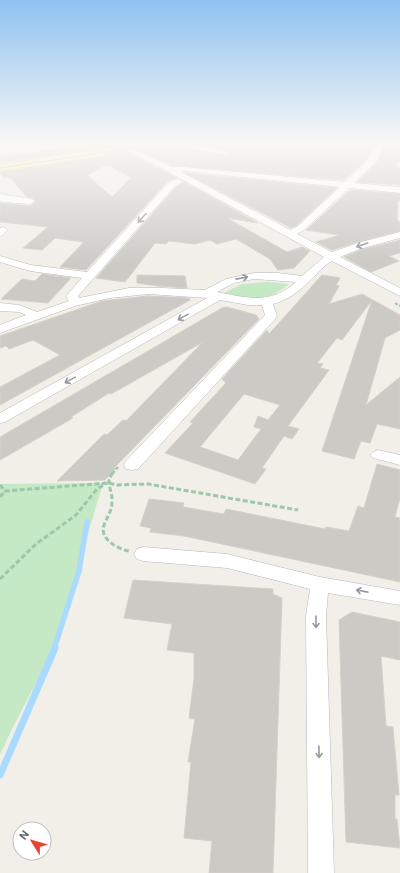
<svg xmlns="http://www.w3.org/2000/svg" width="400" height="873" font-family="'DM Sans',sans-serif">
<rect width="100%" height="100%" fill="#f1efe8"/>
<path fill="#c5e8c5" d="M267 282 289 284C264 305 251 298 222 294L242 284Z
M103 483 54 648 11 731 0 755V484Z"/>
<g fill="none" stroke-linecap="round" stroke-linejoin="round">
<path stroke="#aadaff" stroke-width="5.5" d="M54 649 79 571 87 522"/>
<path stroke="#aadaff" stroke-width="7" d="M0 775 55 648"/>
</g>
<path fill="#cccac5" stroke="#d6d1c6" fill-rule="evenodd" d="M73 144H112L114 146 0 163V157L76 146Z
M164 144H173L178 147 226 156 231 152 226 150 199 144H375L365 161 344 180 172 166 141 151 158 148Z
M386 144H400V160L395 167 400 168V185L357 182 378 161Z
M128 153 177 178 168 181 86 270 60 267 84 242 55 238 42 250 23 248 48 227 0 222V203L30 206 36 202 33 198 27 197 10 177 4 178 0 172ZM104 166H110L131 178 112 197 87 175Z
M185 173 337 188 297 225 291 228Z
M184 182 258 223 227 218 287 252 302 247 310 251 294 268 278 270 270 259 236 239 217 244 210 240 195 244 169 241 166 244 155 243 125 282 96 278 176 187Z
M350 190 400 194V201L398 200 397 220 400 222V231L361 241 332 250 316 242 340 235 306 230Z
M400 240V253L389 256 399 261 371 272 344 257 360 250Z
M42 274 71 278 48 303 1 299 22 279 35 281Z
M137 275 185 276 187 288 158 286 137 283Z
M322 275 340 278 336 285 339 286 329 304 362 294 400 315V330L385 338 366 405 400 377V429L377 424 370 443 361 441 354 459 322 451 372 300 342 340 337 338 317 363 323 364 320 368 329 370 288 426 299 429 292 439 284 436 262 468 266 469 255 484 165 453 193 423 190 422 226 383 222 379 267 330 269 334ZM244 394 280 405 268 420 258 416 254 427 261 429 238 460 200 447Z
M148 296 189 298 190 300 0 405V387L60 355 33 340 9 349 6 346 0 348V336L102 301Z
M227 307 256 315 259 319 114 468 115 469 105 480 57 481 104 434 107 435 123 420 126 421 203 342 111 394 109 393 71 417 73 418 0 460V437L222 308Z
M377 464 400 470V498L395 517 400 518V582L184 536 150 532 151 528 140 526 149 499 184 503 183 507 224 514 226 509 325 529 326 527 349 531 358 506 364 508Z
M133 580 273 589V594L282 598 273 873H209L212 841 184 838 191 762H188L195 719 189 718 194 678V653L167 650 172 624 124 618Z
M352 612 400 622V660L381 656 386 726 393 727 399 795H395V819H397L400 848 346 842 339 620Z"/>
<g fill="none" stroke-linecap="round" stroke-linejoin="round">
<defs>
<path id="minor" d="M113 144H123L172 167H184L345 182 366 162 377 144H385L377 160 354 183 400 187V193L349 188 304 230 297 234 332 252 361 242 400 232V238L360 249 340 257 400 288V296L332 261 327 264C310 279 297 298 273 304L277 316 275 319 138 469 132 470 126 469 124 465 126 461 265 315 262 305H248L220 300 5 422 0 423V413L207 298 148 294 110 298 75 306 0 333V325L26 315 19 312 0 311V303L19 305 37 312 69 301 66 296 82 278 30 271 0 262V256L31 265 87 272 169 182 179 179 183 182 175 186 78 296 79 298 129 288H162L205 290 226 279 254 273H278L302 276 324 257 161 168ZM184 171 340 187 298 226 290 230 181 172ZM254 279 296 282C271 305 247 298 217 292L234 283Z
M174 144H191L226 151 230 153 226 155 178 146Z
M0 194C7 196 31 197 35 201L30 204 2 202 0 201Z
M3 227 8 230 3 235 0 236V228Z
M378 450 400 455V465L373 458 370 455 373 452Z
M143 547 227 554 320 577 400 591V605L328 593 326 616 334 873H308L306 616 310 589 227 568 143 561 137 559 134 554 137 549Z"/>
<path id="major" d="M138 144H163L158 147 0 171V165Z"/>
</defs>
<use href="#minor" stroke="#b5b8bc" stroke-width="1"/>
<use href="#major" stroke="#f2c960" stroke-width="1"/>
<path stroke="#9cc7a9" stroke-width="2" stroke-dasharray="3 1.5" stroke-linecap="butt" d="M395 303 400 306"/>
<path stroke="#9cc7a9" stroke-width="2.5" stroke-dasharray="4 2" stroke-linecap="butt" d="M112 474 118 467"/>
<path stroke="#9cc7a9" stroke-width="3" stroke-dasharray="5 2.5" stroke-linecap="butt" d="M113 473C104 482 113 490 112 502 112 511 107 517 104 525 99 539 118 549 129 551
M0 485 5 491 108 483 117 485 148 484 298 510
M0 497 5 491
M0 579 36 544 76 515 97 489 107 483"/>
<use href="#minor" fill="#fff" fill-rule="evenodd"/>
<use href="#major" fill="#fff2af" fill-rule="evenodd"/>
<path stroke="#b6b7b8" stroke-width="1" d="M0 168 160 144"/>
</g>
<defs><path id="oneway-shaft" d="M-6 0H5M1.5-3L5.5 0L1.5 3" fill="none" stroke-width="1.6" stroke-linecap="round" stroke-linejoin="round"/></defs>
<g stroke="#979a9d">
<use href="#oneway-shaft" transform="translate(142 218) rotate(132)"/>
<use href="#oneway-shaft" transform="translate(362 245) rotate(161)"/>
<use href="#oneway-shaft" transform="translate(242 278) rotate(-11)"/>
<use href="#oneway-shaft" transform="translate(183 317) rotate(151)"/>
<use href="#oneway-shaft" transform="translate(70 380) rotate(151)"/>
<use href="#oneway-shaft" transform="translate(362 591) rotate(-169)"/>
<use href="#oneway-shaft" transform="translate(316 622) rotate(89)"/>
<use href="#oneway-shaft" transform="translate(319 752) rotate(89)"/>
</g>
<linearGradient id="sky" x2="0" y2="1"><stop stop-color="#8fc3f1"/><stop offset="0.54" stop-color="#f9f8f5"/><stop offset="1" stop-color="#f9f8f5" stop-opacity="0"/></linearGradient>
<rect width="400" height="266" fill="url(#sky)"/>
<g transform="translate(32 841) rotate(307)"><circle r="19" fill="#ffffff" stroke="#bfc1c3"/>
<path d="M0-3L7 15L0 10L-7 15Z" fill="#ea4335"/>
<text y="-6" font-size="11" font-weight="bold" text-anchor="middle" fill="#5f6368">N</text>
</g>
</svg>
